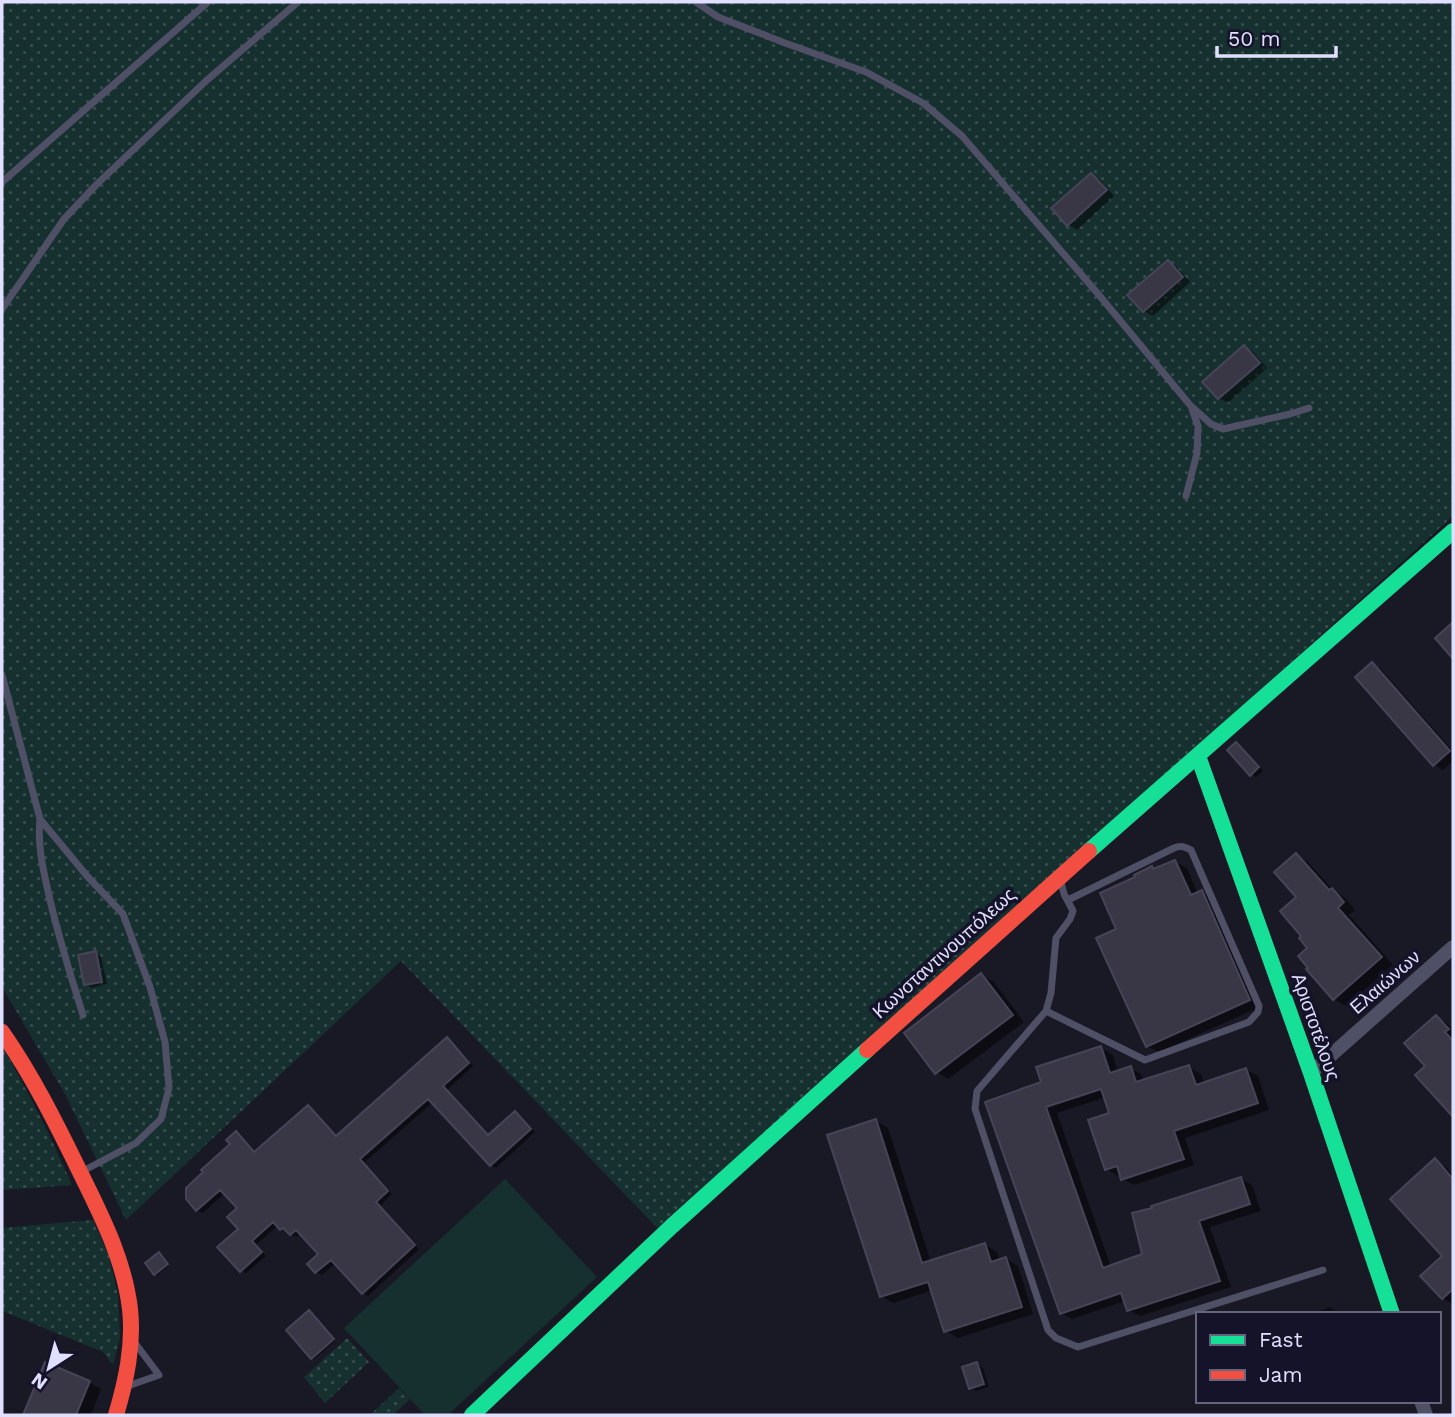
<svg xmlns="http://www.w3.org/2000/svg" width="1455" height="1417" font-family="'Work Sans',sans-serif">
<defs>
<pattern id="grass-dots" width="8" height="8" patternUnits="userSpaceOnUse" patternTransform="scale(1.75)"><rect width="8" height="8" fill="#16302f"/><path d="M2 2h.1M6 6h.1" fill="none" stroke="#384e4e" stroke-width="1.8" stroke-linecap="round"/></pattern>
</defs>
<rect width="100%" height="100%" fill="#191825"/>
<path fill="url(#grass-dots)" d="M2 2H1453V516L660 1231 401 961 126 1220 65 1094 2 987Z
M2 1046C28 1091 51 1137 72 1185L2 1190Z
M93 1220 109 1256 118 1295 120 1338 113 1365 103 1352 2 1311V1228Z
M347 1338 369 1362 325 1403 304 1377Z
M399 1388 410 1399 393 1415H370Z"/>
<path fill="#16302f" d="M505 1179 597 1277 448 1415H425L344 1328Z"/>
<path fill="#0007" d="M1091 175 1100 180 1114 196 1077 230 1068 224Z
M1168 262 1177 267 1190 282 1153 316 1144 311Z
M1244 347 1253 352 1267 368 1228 403 1219 398 1205 382Z
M1373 664 1381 669 1453 751V761L1443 770 1434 765Z
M1236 744 1242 747 1263 771 1256 777 1251 774Z
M1296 855 1308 862 1334 891 1344 897 1355 910 1349 915 1393 965 1346 1006 1334 999 1310 948 1299 897Z
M1175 862 1187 868 1198 894 1202 892 1213 899 1260 1007 1159 1052 1147 1046 1118 930 1138 878 1151 868 1156 870Z
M95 953 101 956 107 984 92 988 86 984Z
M981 975 994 982 1024 1022 948 1079 936 1072Z
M1436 1017 1447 1023 1453 1030V1114L1418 1075 1427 1067Z
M447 1039 452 1042 473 1066 447 1090 490 1136 515 1113 520 1116 535 1132 496 1168 491 1165 433 1102 364 1163 392 1194 380 1206 419 1249 368 1296 363 1293 336 1263 322 1275 316 1272 309 1264 320 1254 301 1233 296 1237 288 1231 287 1232 281 1229 278 1225 256 1245 266 1256 246 1273 241 1270 239 1209 225 1193 203 1213 197 1210 232 1144 236 1133 241 1136 256 1153 308 1107 313 1110 337 1137Z
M1101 1048 1113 1055 1118 1072 1131 1068 1142 1075 1144 1081 1189 1067 1201 1074 1204 1084 1246 1070 1258 1076 1269 1110 1185 1138 1194 1165 1134 1185 1123 1179 1121 1174 1118 1176 1106 1169 1111 1114 1106 1097 1057 1113 1111 1267 1145 1255 1241 1179 1252 1185 1261 1211 1210 1227 1231 1287 1140 1316 1128 1310 1125 1301 1072 1319 1061 1313 1043 1083Z
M876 1121 888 1128 931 1262 985 1245 997 1252 1000 1261 1006 1259 1018 1266 1033 1314 958 1338 946 1331 933 1290 893 1303 881 1296Z
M1435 1161 1446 1167 1453 1175V1304L1443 1298 1445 1256Z
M161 1256 169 1266 157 1275 155 1274Z
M1330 1307 1336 1311 1337 1314H1310Z
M312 1313 335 1341 314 1359 312 1358Z
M977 1364 983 1368 989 1387 976 1391 970 1388Z
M45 1365 89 1382 101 1389 91 1415H25Z"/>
<path fill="#393746" stroke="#464457" stroke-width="2" d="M1091 173 1107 190 1067 226 1051 208Z
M1168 260 1183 277 1143 312 1127 295Z
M1244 345 1260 363 1218 399 1202 382Z
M1453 622V659L1435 638Z
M1372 662 1450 751 1433 766 1355 677Z
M1236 742 1259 767 1250 776 1227 750Z
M1296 853 1329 890 1332 888 1344 902 1338 908 1382 957 1333 1000 1306 969 1308 968 1298 956 1307 948 1299 938 1301 936 1280 911 1296 897 1274 872Z
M1175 860 1191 895 1202 890 1250 1000 1146 1047 1096 938 1116 929 1100 893 1135 877 1134 875 1152 866 1153 869Z
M96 951 102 982 84 985 78 955Z
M981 973 1013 1015 935 1074 904 1033Z
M1436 1015 1449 1029 1445 1032 1453 1041V1117L1415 1075 1425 1066 1404 1043Z
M447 1037 469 1063 443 1086 488 1135 515 1111 531 1129 490 1166 428 1099 360 1159 388 1191 376 1202 415 1245 362 1294 331 1260 315 1273 307 1264 318 1254 296 1230 290 1235 283 1228 280 1230 273 1222 252 1241 262 1252 240 1272 217 1247 238 1229 227 1217 237 1208 220 1190 196 1211 186 1199V1188L203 1172 201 1170 230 1144 226 1140 236 1131 254 1152 308 1105 336 1136Z
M1101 1046 1110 1073 1131 1066 1136 1082 1189 1065 1196 1085 1246 1068 1258 1103 1174 1131 1184 1159 1121 1180 1117 1166 1105 1170 1088 1120 1109 1113 1101 1089 1046 1107 1103 1268 1142 1254 1132 1213 1152 1208 1151 1206 1241 1177 1250 1204 1199 1221 1220 1281 1127 1311 1121 1293 1060 1314 985 1102 1041 1082 1036 1067Z
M876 1119 922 1263 985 1243 991 1262 1006 1257 1022 1307 944 1332 928 1282 880 1297 827 1135Z
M1435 1158 1453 1179V1289L1442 1299 1420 1276 1442 1256 1390 1199Z
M159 1252 168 1264 154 1275 145 1263Z
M309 1310 334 1339 311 1359 286 1330Z
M45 1362 90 1381 76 1415H23Z
M977 1362 984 1384 969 1389 962 1367Z"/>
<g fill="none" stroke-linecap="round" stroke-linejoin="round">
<path stroke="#4f4f65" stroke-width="7" d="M696 2 718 17 785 43 866 72 923 103 962 136 1099 295 1190 405 1211 424 1223 429 1290 414 1309 408
M2 182 208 2
M2 309 64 219 97 184 207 80 298 2
M1186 496 1197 453 1198 426 1192 409
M2 675 40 819 87 876 123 914 150 987 165 1042 169 1088 161 1119 136 1143 81 1172
M40 819C37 847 44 873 50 900 59 939 71 977 83 1015
M1060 878 1064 894 1073 911 1070 919 1056 938 1051 993 1046 1011 977 1091 975 1109 1048 1330 1056 1338 1078 1347 1323 1270
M1046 1011 1145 1060 1249 1022 1258 1012 1259 1006 1191 850C1185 847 1181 845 1174 848L1068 900
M125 1387 159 1375 135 1343"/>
<path stroke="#4f4f65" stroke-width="14" d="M1311 1073 1453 947
M1421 1401 1426 1415"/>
<path stroke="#16e098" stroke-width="16" d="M1198 756 1311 1073 1392 1314
M1089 851 1453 531
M472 1415 672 1226 867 1050"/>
<path stroke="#f24e42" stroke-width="16" d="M2 1032C32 1075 55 1121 78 1168 100 1213 124 1258 130 1309 134 1345 126 1381 116 1415
M867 1050 1089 851"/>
</g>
<g text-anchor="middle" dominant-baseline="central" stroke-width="7" stroke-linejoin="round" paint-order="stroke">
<g font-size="19" fill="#e0dffd" stroke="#15132a">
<text transform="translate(944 953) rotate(-42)">Κωνσταντινουπόλεως</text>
<text transform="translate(1385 982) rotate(-41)">Ελαιώνων</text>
<text transform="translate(1316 1027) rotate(71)">Αριστοτέλους</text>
</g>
</g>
<rect width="1455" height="1417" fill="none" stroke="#e0dffd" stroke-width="7"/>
<rect x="1196" y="1312" width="245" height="91" fill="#15132a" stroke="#66657e" stroke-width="2"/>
<rect x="1210" y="1335" width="35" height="10" fill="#16e098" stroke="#66657e" stroke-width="2"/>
<text x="1259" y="1347" font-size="21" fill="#e0dffd">Fast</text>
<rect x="1210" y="1370" width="35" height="10" fill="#f24e42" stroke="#66657e" stroke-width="2"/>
<text x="1259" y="1382" font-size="21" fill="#e0dffd">Jam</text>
<g transform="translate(49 1368) rotate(216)" stroke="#15132a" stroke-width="5" paint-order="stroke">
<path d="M0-5L12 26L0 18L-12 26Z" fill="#e0dffd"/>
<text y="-10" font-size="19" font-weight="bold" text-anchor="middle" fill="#e0dffd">N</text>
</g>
<path d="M1217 46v10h119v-10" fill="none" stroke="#e0dffd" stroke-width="3.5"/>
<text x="1228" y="46" font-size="21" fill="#e0dffd" stroke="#15132a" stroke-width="5" paint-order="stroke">50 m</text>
</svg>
